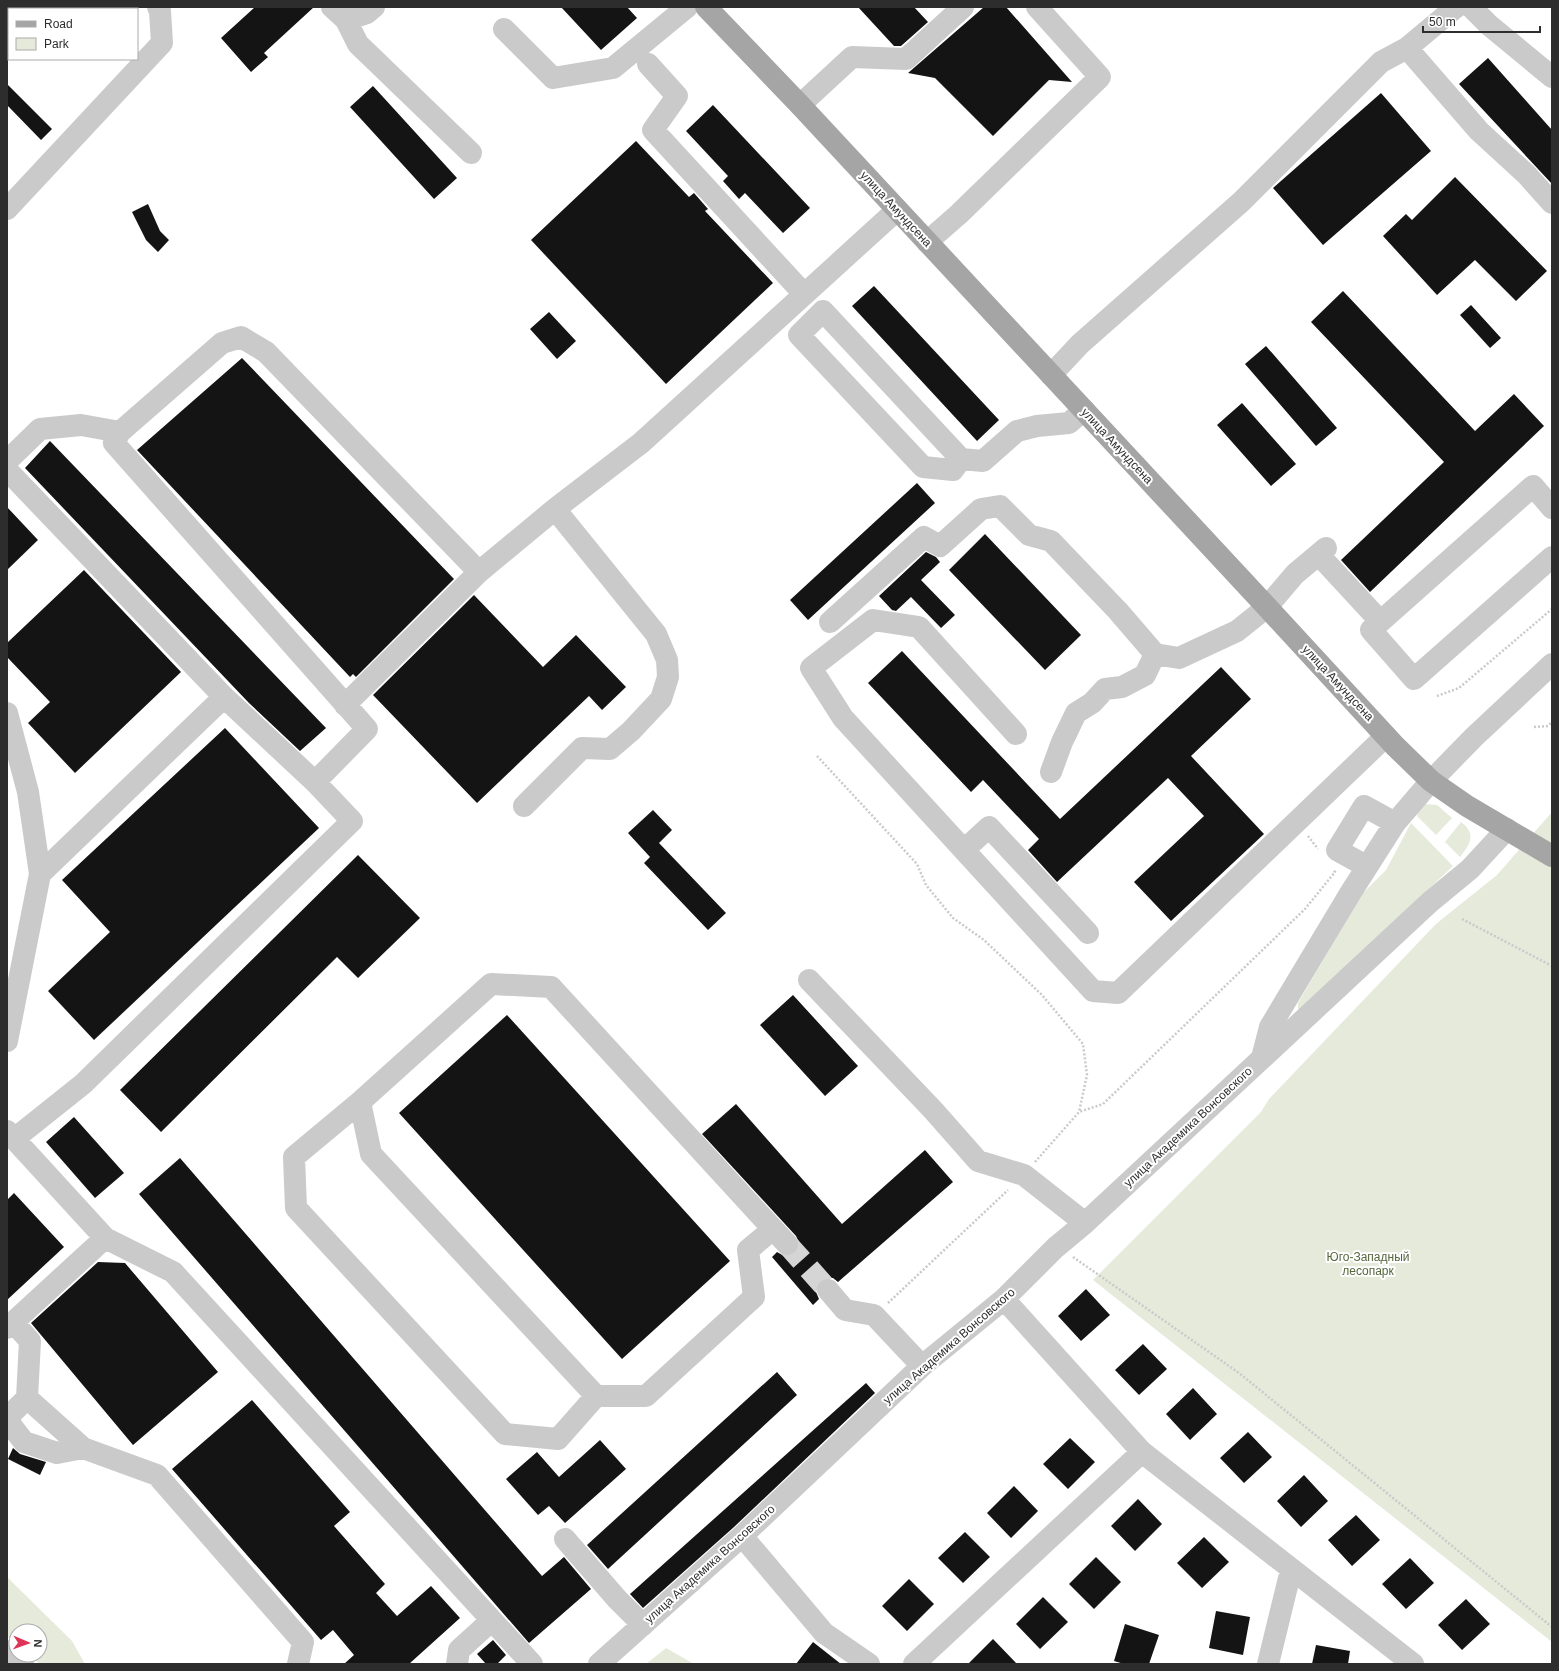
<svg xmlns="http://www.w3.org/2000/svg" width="1559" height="1671" font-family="Arial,sans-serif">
<rect width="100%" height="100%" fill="#fff"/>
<path fill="#e5eadb" d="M1424 804 1437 805 1452 818 1436 835 1417 816 1419 809Z
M1552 812V1642L1093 1280 1261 1112 1269 1099 1436 924 1497 875Z
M1461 822C1477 834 1470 844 1460 857L1445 842Z
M1411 823 1453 866 1302 1009H1298V1003L1362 894 1386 870Z
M7 1577 72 1641 85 1664H40L30 1655H40V1631H16V1644L7 1636Z
M666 1648 694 1664H646Z"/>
<path fill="#141414" d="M255 7H314L264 53 268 57 251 72 221 38Z
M561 7H627L637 18 601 50Z
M858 7H914L928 22 901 46H894Z
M984 7H1006L1072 82 1049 80 993 136 935 78 908 73Z
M1488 58 1552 130V184L1459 84Z
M7 84 52 129 41 140 7 105Z
M373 86 457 178 434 199 350 107Z
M1381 93 1431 151 1323 245 1273 188Z
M713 105 810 208 783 233 745 193 739 199 723 181 728 176 686 131Z
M636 141 689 197 694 193 708 209 705 211 773 283 666 384 531 240Z
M1455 177 1547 271 1516 301 1475 260 1437 295 1383 236 1406 214 1412 220Z
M148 204 160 231 169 240 158 252 146 240 132 212Z
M874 286 999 420 977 441 852 306Z
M1343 291 1475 431 1514 394 1544 426 1370 592 1341 560 1444 462 1311 322Z
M1471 305 1501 338 1490 348 1460 315Z
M549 312 576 341 557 359 530 329Z
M1266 346 1337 428 1316 446 1245 364Z
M242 358 454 579 356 677 353 674 350 677 137 450Z
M1242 403 1296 464 1271 486 1217 425Z
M50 441 326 728 300 751 249 703 25 468Z
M917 483 935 503 808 620 790 600Z
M7 507 38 540 7 570Z
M985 534 1081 635 1045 670 949 570Z
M926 552 936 557 940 562 921 580 955 615 941 628 911 597 896 611 892 610 879 596Z
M84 570 181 672 75 773 28 723 50 702 7 657V643Z
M474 595 543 667 576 635 626 687 602 710 589 696 477 803 373 695Z
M902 651 1060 819 1221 667 1251 699 1191 756 1264 834 1171 921 1134 882 1204 816 1168 778 1057 882 1028 850 1039 839 983 780 971 792 868 683Z
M225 728 319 828 94 1040 48 991 110 932 62 880Z
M653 810 672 830 659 843 726 913 708 930 644 863 650 857 628 833Z
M358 855 420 918 358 978 337 957 161 1132 120 1090Z
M793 995 858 1066 825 1096 760 1025Z
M507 1015 730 1261 622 1359 399 1113Z
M736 1104 842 1224 925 1150 953 1182 838 1282 833 1278H826L820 1281 816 1286V1292L819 1299 813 1305 772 1257 777 1252 784 1256H789L795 1253 799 1247V1242L796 1236 702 1134Z
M74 1117 124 1173 95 1198 46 1142Z
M180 1158 542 1576 564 1557 591 1589 529 1643 139 1194Z
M14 1193 64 1247 7 1300V1200Z
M98 1262 125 1263 218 1372 133 1445 31 1323Z
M1086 1289 1110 1315 1081 1341 1058 1316Z
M1143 1344 1167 1369 1139 1395 1115 1370Z
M777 1372 797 1395 608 1569 587 1545Z
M866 1383 875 1393 734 1527 643 1608 630 1594Z
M1193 1388 1217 1414 1190 1440 1166 1414Z
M252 1400 350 1512 334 1526 385 1584 376 1593 397 1616 431 1586 460 1618 409 1664H344L354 1655 333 1630 321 1640 172 1469Z
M1248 1432 1272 1457 1244 1483 1220 1458Z
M1070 1438 1095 1462 1068 1489 1043 1464Z
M600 1440 626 1469 565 1523 549 1506 538 1515 506 1479 537 1452 559 1477Z
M13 1448 20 1454 46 1462 40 1475 8 1459Z
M1304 1475 1328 1501 1301 1527 1277 1501Z
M1014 1486 1038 1511 1011 1538 987 1513Z
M1138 1499 1162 1524 1135 1551 1111 1526Z
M1356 1515 1380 1540 1352 1566 1328 1540Z
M965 1532 990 1557 963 1583 938 1558Z
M1204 1537 1229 1562 1202 1588 1177 1563Z
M1096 1557 1121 1582 1094 1609 1069 1584Z
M1410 1558 1434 1583 1406 1609 1382 1584Z
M909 1579 934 1604 907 1631 882 1606Z
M1043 1597 1068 1622 1040 1649 1016 1624Z
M1466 1599 1490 1624 1462 1650 1438 1625Z
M1216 1611 1250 1617 1243 1655 1209 1648Z
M1125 1624 1159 1635 1149 1664H1124L1114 1661Z
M993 1639 1017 1664H968Z
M493 1640 506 1655 497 1664H486L477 1654Z
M813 1642 841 1664H796Z
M1316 1645 1350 1651 1348 1664H1312Z"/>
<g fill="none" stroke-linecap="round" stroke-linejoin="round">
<path stroke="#d5d5d5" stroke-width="22" stroke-dasharray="22 11" stroke-linecap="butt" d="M787 1244 828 1290"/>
<path stroke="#cacaca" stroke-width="2.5" stroke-dasharray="2 2" stroke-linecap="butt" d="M1437 696 1459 688 1552 609
M1534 727 1548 726 1552 722
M817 756 917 864 926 885 953 918 984 940 1042 995 1083 1044 1087 1075 1079 1112
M1308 836 1318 849
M1462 919 1552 966
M1035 1162 1079 1112 1103 1104 1305 909 1335 872 1333 870
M1073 1257 1239 1373 1552 1627
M888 1303 1008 1190"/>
<path stroke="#cacaca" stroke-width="22" d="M332 7 346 20 367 13 374 7
M1471 7 1489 25 1552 77
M346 20 358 44 471 153
M504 29 553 78 613 68 687 7
M1407 48 1479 131 1527 175 1552 203
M648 64 677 96 653 130 804 294
M800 105 852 57 906 59 963 7
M7 209 162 43 160 11 158 7
M927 242 959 214 1100 77 1037 7
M1051 375 1080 344 1241 202 1381 62 1407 48 1456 7
M961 459 953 470 923 467 799 335 823 311 961 459 983 461 1017 431 1037 426 1069 423 1084 410
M7 461 40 429 81 425 120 432
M7 470 224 697 315 782 352 821 83 1084 14 1139
M1552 508 1533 486 1371 630 1414 679 1552 557
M1319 555 1380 621
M830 622 924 537 940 546 981 509 1000 506 1029 535 1051 541 1118 611 1155 654 1179 658 1237 631 1267 607 1295 574 1326 548
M345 705 479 572 555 509 641 443 897 210
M7 713 28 792 40 874 7 1041
M1016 734 919 627 873 620 811 668 843 718 1093 991 1118 993 1386 736
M1051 772 1062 742 1076 713 1092 703 1105 689 1122 687 1145 675 1155 654
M315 782 367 729 114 443 120 432 222 343 241 337 266 352 479 572
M524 806 582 748 610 749 631 731 661 699 668 677 667 660 656 634 555 509
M964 850 989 827 1088 933
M1366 866 1337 850 1364 806 1395 823
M40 874 224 697
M809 980 933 1110 978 1161 1024 1175 1085 1223
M1262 1058 1270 1027 1351 892 1395 823 1431 781 1474 737 1552 664
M360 1102 294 1157 296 1208 505 1434 558 1439 596 1396
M7 1131 105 1238 173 1272 532 1664
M773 1229 748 1250 754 1297 646 1396H596L371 1154 360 1102 491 984 551 987 773 1229 787 1244
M828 1290 845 1310 874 1315 922 1366
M1004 1299 1142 1452 1413 1664
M7 1328 105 1238
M27 1398 83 1448
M7 1418 27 1398 30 1341 13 1322
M7 1420 24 1442 57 1453 83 1448 157 1475 303 1642 298 1664
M742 1536 824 1633 869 1664
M565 1539 617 1599 643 1625
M7 1651 23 1664
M457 1664 459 1650 491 1621
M599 1664 742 1536 922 1366 1004 1299 1055 1248 1085 1223 1430 902 1470 869 1507 829
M914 1664 1142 1452
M1268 1664 1291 1570"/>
<path stroke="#a5a5a5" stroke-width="22" d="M706 7 800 105 1267 607 1395 746 1431 781 1467 806 1552 856"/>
</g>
<g text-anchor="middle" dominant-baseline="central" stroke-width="4" stroke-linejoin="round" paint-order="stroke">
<g font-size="12" fill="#2d2d2d" stroke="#fff">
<text transform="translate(896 209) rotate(47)">улица Амундсена</text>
<text transform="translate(1117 446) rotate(47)">улица Амундсена</text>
<text transform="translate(1338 683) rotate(47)">улица Амундсена</text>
<text transform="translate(1188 1127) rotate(-43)">улица Академика Вонсовского</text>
<text transform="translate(949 1346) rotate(-41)">улица Академика Вонсовского</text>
<text transform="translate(710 1564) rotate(-42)">улица Академика Вонсовского</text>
</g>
<g font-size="12" fill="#55663c" stroke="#fff">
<text x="1368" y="1257">Юго-Западный<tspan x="1368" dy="14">лесопарк</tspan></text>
</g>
</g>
<rect width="1559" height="1671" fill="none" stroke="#2d2d2d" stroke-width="16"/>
<rect x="8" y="8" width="130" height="52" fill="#ffffff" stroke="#ababab"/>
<rect x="16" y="21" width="20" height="6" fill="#a5a5a5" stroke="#ababab"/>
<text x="44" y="28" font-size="12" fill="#2d2d2d">Road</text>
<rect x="16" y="38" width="20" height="12" fill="#e5eadb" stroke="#ababab"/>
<text x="44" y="48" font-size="12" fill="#2d2d2d">Park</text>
<g transform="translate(28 1643) rotate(92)"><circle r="19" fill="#ffffff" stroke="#ababab"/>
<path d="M0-3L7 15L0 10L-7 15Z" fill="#dd3557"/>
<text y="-6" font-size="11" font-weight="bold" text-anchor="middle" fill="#2d2d2d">N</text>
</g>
<path d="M1423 26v6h117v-6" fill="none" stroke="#2d2d2d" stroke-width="2"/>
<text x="1429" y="26" font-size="12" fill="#2d2d2d" stroke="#ffffff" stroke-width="3" paint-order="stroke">50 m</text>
</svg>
